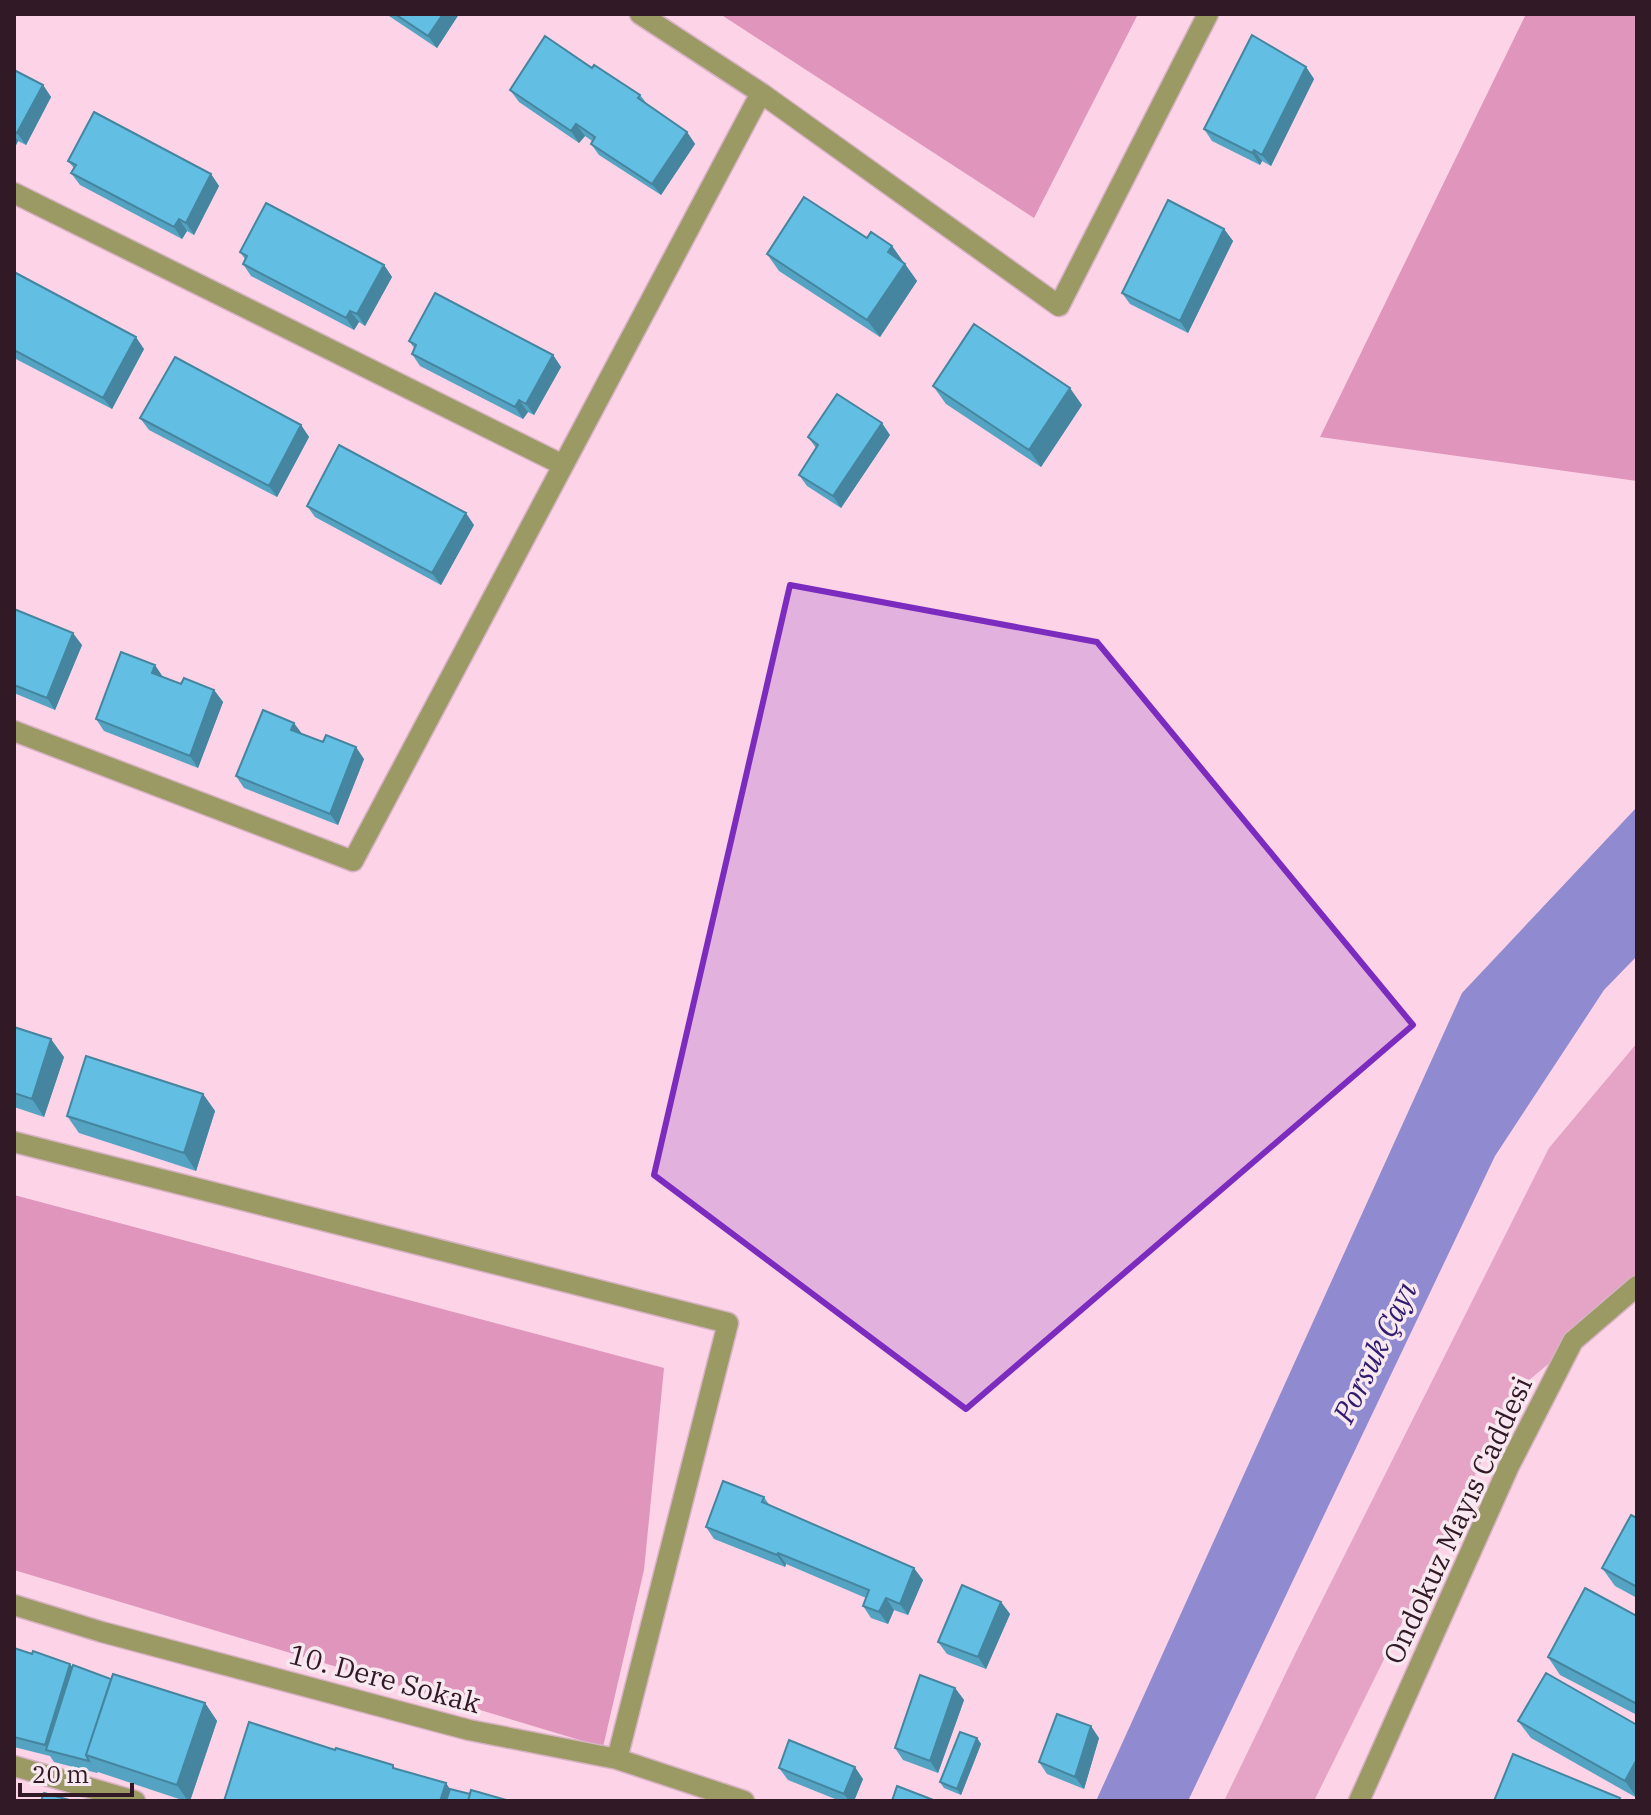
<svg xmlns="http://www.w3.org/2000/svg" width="1651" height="1815" font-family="'IBM Plex Serif',serif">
<rect width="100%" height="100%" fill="#fcd3e7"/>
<path fill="#e5a3c5" d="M1637 1043V1290L1517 1390 1314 1801H1224L1297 1650 1549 1148Z"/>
<path fill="#df95bc" d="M720 14H1138L1034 218Z
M1526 14H1637V481L1320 437Z
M14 1195 664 1368 644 1570 603 1747 14 1570Z"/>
<path fill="#908ad0" d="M1637 807V956L1604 990 1495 1156 1188 1801H1096L1462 993Z"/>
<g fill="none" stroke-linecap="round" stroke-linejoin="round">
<defs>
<path id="minor" d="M640 14 761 93 1059 306 1208 14
M14 193 563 465
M14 731 353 861 761 93
M14 1142 728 1323 617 1759
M14 1605 102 1632 469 1730 617 1759 744 1801
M14 1766 135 1801
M1359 1801 1509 1466 1573 1341 1637 1286"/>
</defs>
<use href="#minor" stroke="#d8b2c4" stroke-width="23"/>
<use href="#minor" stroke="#9b9a64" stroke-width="20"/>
</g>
<path fill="#54a3c3" d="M386 14H459L437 48Z
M1306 67 1314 79 1271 166 1262 161 1260 165 1212 141 1204 129Z
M592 68 640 95 648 105 687 132 695 144 661 195 599 155 591 144 592 141 585 136 579 143 519 102 510 90Z
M14 70 43 85 51 97 26 145 18 141 14 149Z
M68 161 211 174 219 186 194 235 187 231 182 239 80 185 71 173 74 168Z
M1224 229 1233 241 1188 333 1130 304 1122 293Z
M867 238 892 246 917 281 880 337 779 271 767 254Z
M240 252 384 265 392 277 365 326 359 322 354 330 251 276 243 264 245 259Z
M14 272 144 349 112 409 14 358Z
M409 341 553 355 561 367 534 415 528 412 523 419 420 366 412 354 415 349Z
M933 386 1082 405 1041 467 946 404Z
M140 418 301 425 309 437 277 497 149 430Z
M890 435 841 508 807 486 799 475 816 448 808 437Z
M307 506 474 525 441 585 315 517Z
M14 609 82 645 55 710 14 693Z
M163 677 181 684 214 690 223 702 198 768 104 731 96 719Z
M302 734 364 759 338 825 244 788 236 776Z
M14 1027 64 1057 44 1117 14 1107Z
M203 1094 215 1111 196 1171 79 1133 67 1116Z
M764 1497 770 1506 923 1580 908 1615 894 1610 888 1624 871 1618 863 1606 866 1598 786 1564 785 1567 714 1539 706 1527Z
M1637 1518V1598L1615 1586 1602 1568Z
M1001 1602 1010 1614 986 1669 947 1654 938 1642Z
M1637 1616V1715L1560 1675 1548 1657Z
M14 1648 70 1664 72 1667 111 1679 205 1703 217 1721 190 1801H185L98 1772 97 1773 54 1762 50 1756 14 1747Z
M955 1688 964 1700 938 1773 903 1760 895 1748Z
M1518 1721 1637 1725V1798L1531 1738Z
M977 1738 981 1744 961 1795 944 1788 940 1782Z
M1099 1738 1084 1789 1047 1774 1039 1762Z
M779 1768 863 1779 854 1801H840L788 1780Z"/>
<path fill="#45859f" d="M443 14H459L437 48 428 36Z
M1306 67 1314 79 1271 166 1262 155Z
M43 85 51 97 26 145 17 133Z
M576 124 585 136 579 143 571 131Z
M687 132 695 144 661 195 652 184Z
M14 135 18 141 14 149Z
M1254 150 1262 161 1260 165 1252 153Z
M211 174 219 186 194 235 186 223Z
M179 219 187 231 182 239 174 227Z
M1224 229 1233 241 1188 333 1180 321Z
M892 246 904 263 888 252Z
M905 264 917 281 880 337 867 320Z
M384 265 392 277 365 326 357 314Z
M350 311 359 322 354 330 346 318Z
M136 337 144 349 112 409 103 398Z
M553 355 561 367 534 415 526 404Z
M1070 388 1082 405 1041 467 1029 450Z
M519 400 528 412 523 419 515 407Z
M882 423 890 435 841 508 833 496Z
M301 425 309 437 277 497 269 486Z
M466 513 474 525 441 585 432 573Z
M73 633 82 645 55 710 47 698Z
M155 665 163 677 152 673Z
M214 690 223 702 198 768 190 756Z
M294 723 303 735 291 730Z
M356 747 364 759 338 825 330 814Z
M51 1039 64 1057 44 1117 32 1099Z
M203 1094 215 1111 196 1171 184 1153Z
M778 1553 786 1564 785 1567 777 1555Z
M914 1568 923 1580 908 1615 900 1604Z
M886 1598 894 1610 888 1624 879 1612Z
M1001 1602 1010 1614 986 1669 978 1657Z
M70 1664 79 1676 49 1750 45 1745Z
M955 1688 964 1700 938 1773 930 1761Z
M205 1703 217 1721 190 1801H188L177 1785Z
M1091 1726 1099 1738 1084 1789 1075 1777Z
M977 1738 981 1744 961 1795 957 1789Z
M1637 1759V1798L1625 1781Z
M855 1767 863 1779 854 1801H849L844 1794Z
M446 1783 454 1795 452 1801H440Z"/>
<path fill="#62bee3" stroke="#45859f" stroke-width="2" d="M395 14H443L428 36Z
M1252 35 1306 67 1262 155 1254 150 1252 153 1204 129Z
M545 36 592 68 594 65 640 95 638 98 687 132 652 184 591 144 595 137 576 124 571 131 510 90Z
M14 70 43 85 17 133 14 132Z
M94 112 211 174 186 223 179 219 174 227 71 173 76 165 68 161Z
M804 197 867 238 871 232 892 246 888 252 905 264 867 320 767 254Z
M1168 200 1224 229 1180 321 1122 293Z
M266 203 384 265 357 314 350 311 346 318 243 264 247 256 240 252Z
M14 272 136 337 103 398 14 350Z
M435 293 553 355 526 404 519 400 515 407 412 354 416 345 409 341Z
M974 324 1070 388 1029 450 933 386Z
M175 357 301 425 269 486 140 418Z
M837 394 882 423 833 496 799 475 818 445 808 437Z
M339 445 466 513 432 573 307 506Z
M14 609 73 633 47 698 14 685Z
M121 652 155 665 152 673 181 684 184 678 214 690 190 756 96 719Z
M263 710 294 723 291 730 323 742 326 735 356 747 330 814 236 776Z
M14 1027 51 1039 32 1099 14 1093Z
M86 1056 203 1094 184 1153 67 1116Z
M723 1481 764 1497 762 1502 914 1568 900 1604 886 1598 879 1612 863 1606 869 1590 778 1553 777 1555 706 1527Z
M1631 1515 1637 1518V1587L1602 1568Z
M962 1585 1001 1602 978 1657 938 1642Z
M1585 1588 1637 1616V1704L1548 1657Z
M14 1648 32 1654 33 1651 70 1664 45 1745 14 1737Z
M73 1665 111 1679 86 1755 89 1761 46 1750Z
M1546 1673 1637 1725V1759L1625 1781 1518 1721Z
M113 1674 205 1703 177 1785 86 1755Z
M920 1675 955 1688 930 1761 895 1748Z
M1057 1714 1091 1726 1075 1777 1039 1762Z
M249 1722 335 1750 336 1748 393 1765V1768L446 1783 440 1801H224Z
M960 1732 977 1738 957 1789 940 1782Z
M789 1740 855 1767 844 1794 779 1768Z
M1513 1754 1620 1798 1618 1801H1494Z
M897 1786 936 1801H892Z
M450 1789 470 1794 468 1801H446Z
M471 1790 510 1801H468Z
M44 1793 73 1801H41Z"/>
<path fill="#7b2cbf" fill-opacity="0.2" stroke="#7b2cbf" stroke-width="6" stroke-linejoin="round" d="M790 585 1097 642 1413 1025 966 1409 654 1175Z"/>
<g text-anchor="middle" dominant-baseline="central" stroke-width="7" stroke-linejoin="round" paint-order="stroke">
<g font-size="28" fill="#321926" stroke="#f7e9ef">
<text transform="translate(1457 1520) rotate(-65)">Ondokuz Mayıs Caddesi</text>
<text transform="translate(385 1678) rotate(15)">10. Dere Sokak</text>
</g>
<g font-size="30" font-style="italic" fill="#301c6e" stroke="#f7e9ef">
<text transform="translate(1374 1352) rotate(-64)">Porsuk Çayı</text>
</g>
</g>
<rect width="1651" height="1815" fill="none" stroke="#321926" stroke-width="32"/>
<path d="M20 1783v12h112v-12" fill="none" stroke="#321926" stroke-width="4"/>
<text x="32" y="1783" font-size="24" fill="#321926" stroke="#f7e9ef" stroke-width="6" paint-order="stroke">20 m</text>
</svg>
